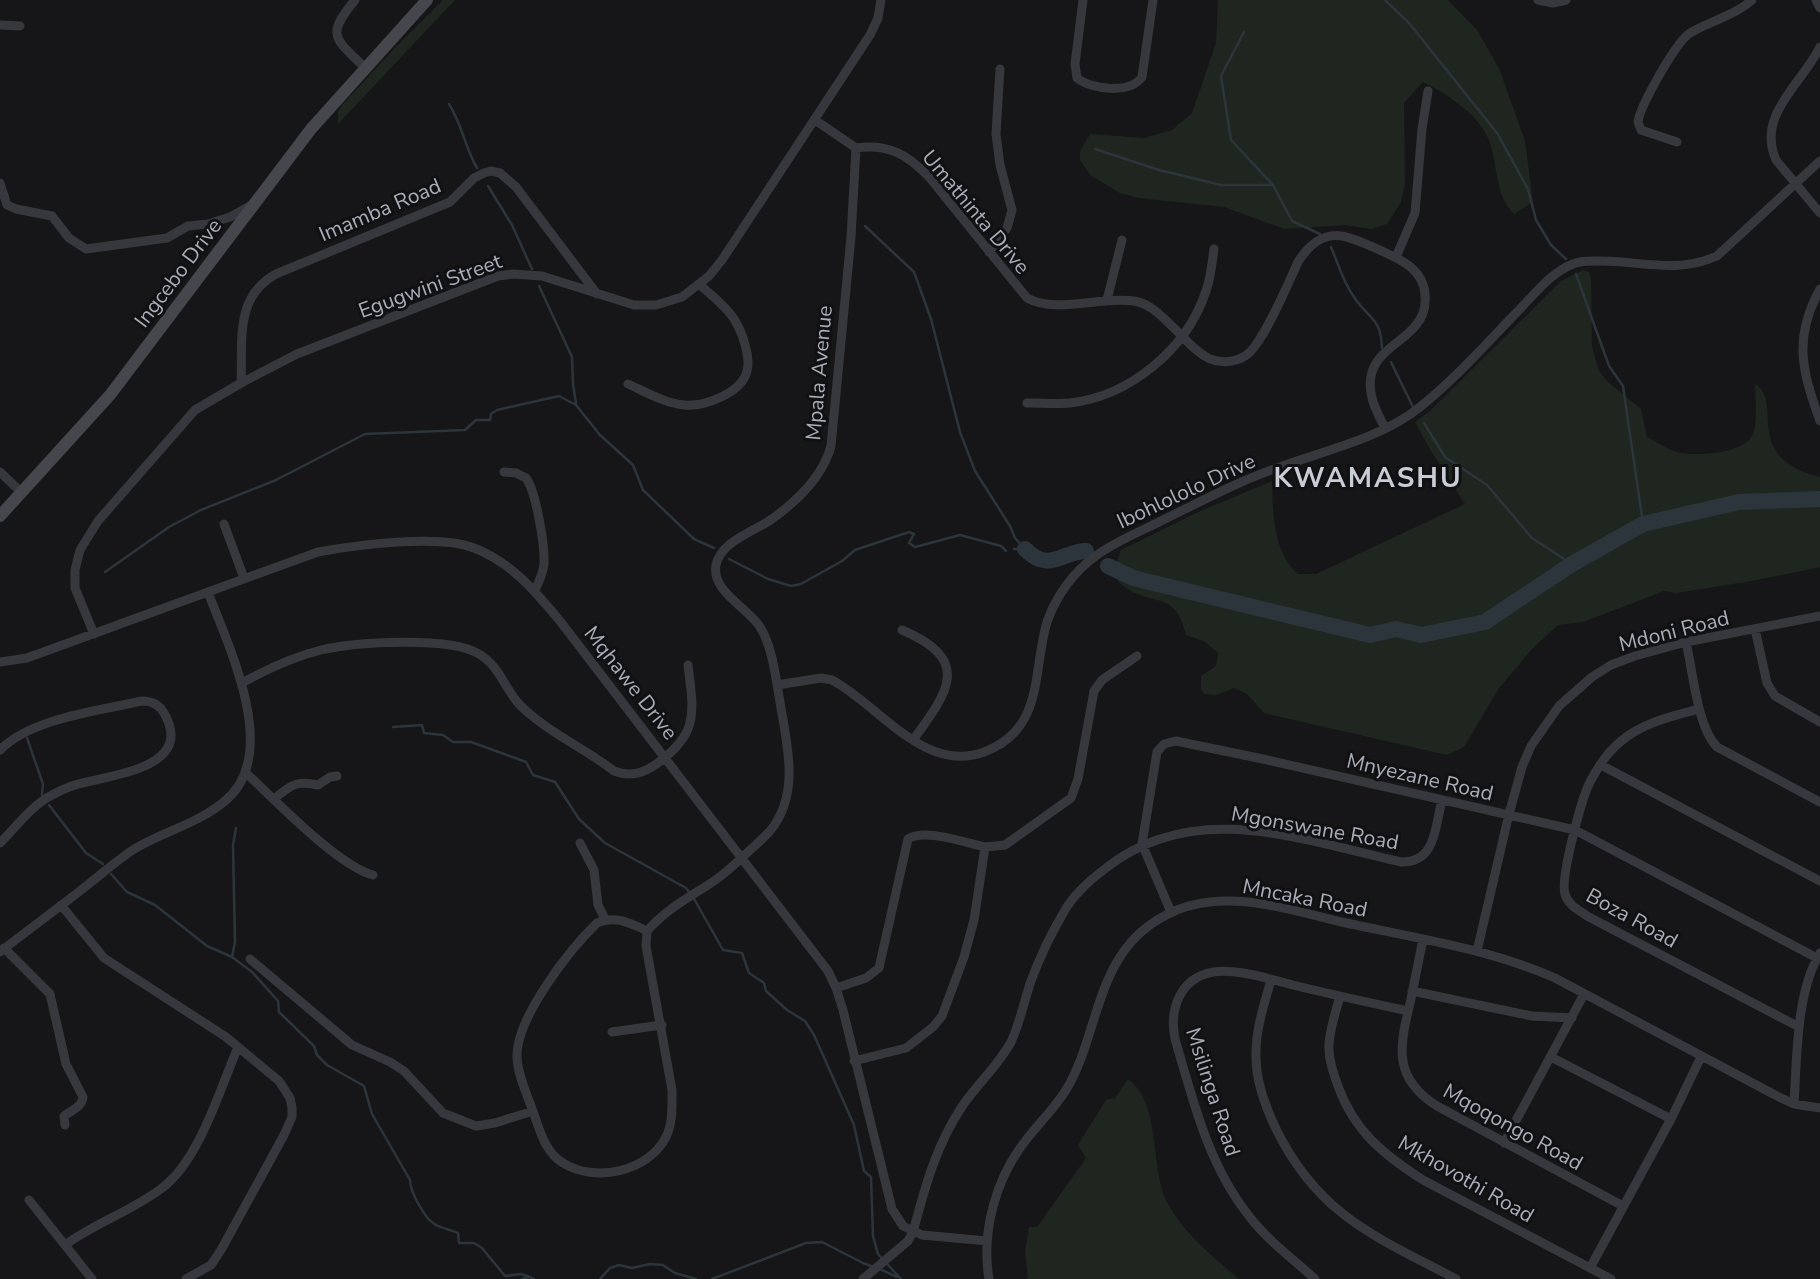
<svg xmlns="http://www.w3.org/2000/svg" width="1820" height="1279" font-family="'Nunito Sans',sans-serif">
<rect width="100%" height="100%" fill="#161618"/>
<path fill="#1e261f" d="M443 0H455L338 124V111L342 105 392 51Z
M1218 0H1448L1477 30 1499 68 1525 141 1533 202 1514 214C1495 195 1498 168 1490 143 1480 115 1449 95 1423 82L1404 103 1405 184 1401 202 1387 224 1371 229 1345 225 1284 229 1224 207 1138 198 1120 193 1090 175 1080 160V151L1090 134 1144 138 1172 130 1192 113 1216 43Z
M1583 270 1589 272 1591 278 1592 347 1599 371 1608 382 1641 409 1647 437C1657 442 1667 449 1677 452 1695 457 1745 454 1753 434 1758 420 1755 399 1755 384 1785 401 1740 458 1820 477V567L1752 581 1676 593 1664 591 1583 622 1558 625 1533 648 1499 688 1464 747 1447 755 1264 713 1247 694 1234 688 1216 695 1204 694 1201 689V676L1216 666 1218 653 1204 641 1186 635C1175 585 1148 611 1118 581L1117 561 1121 550 1196 513 1272 481C1273 513 1273 552 1298 574H1316L1465 504 1428 446 1415 422 1430 411 1561 281Z
M1128 1079C1161 1103 1150 1165 1166 1200 1181 1231 1213 1257 1239 1279H1025L1028 1278 1025 1252 1029 1227H1037L1086 1158 1078 1145 1106 1100 1115 1098Z"/>
<g fill="none" stroke-linecap="round" stroke-linejoin="round">
<path stroke="#2c353c" stroke-width="2.5" d="M1385 0 1409 23 1497 133 1528 189 1536 220 1551 245 1566 259
M1244 32 1221 76 1231 140 1273 185 1292 221 1320 234
M449 104C462 124 465 148 477 168
M1095 149 1159 170 1221 185H1272
M488 186 512 225 532 269
M865 226 914 272 931 319 960 432 975 471 1010 526 1015 538 1025 549
M1331 247C1338 263 1343 282 1354 297 1369 320 1381 317 1382 348
M1576 274 1609 366 1623 386 1643 524
M539 286 572 357 573 384 576 404
M1391 362 1413 407
M1424 423 1445 457 1487 485 1532 538 1572 564
M1014 549H1025
M729 559 768 579 791 586 801 584 842 561 855 550 909 532 914 534 909 543 915 547 960 535 1001 546 1006 551
M105 572 169 527 201 510 276 480 365 434 465 430 476 420H490L491 414 497 410 559 396 576 405 600 435 633 465 643 490 694 539 714 548
M393 727 422 725 424 733 443 735 453 742H471L526 762 533 775 555 782 579 819 605 843 686 888 689 892
M27 738 43 784 42 795
M49 805 86 853 103 864
M111 874 127 892 155 905 207 946 232 957 252 972 278 1001 279 1012 314 1046 317 1055 327 1065 364 1086 372 1114 410 1180C410 1191 425 1220 436 1225 442 1228 451 1230 458 1233L459 1243H474L482 1248 505 1276 521 1274 530 1277
M693 897 723 950 742 953 749 973 764 983 766 991 787 1010 805 1021 814 1035 854 1125 864 1171 871 1177 873 1236 878 1254 901 1279
M232 957 235 942 233 845 236 828
M880 1269 897 1277
M522 1279 530 1277 534 1279
M600 1279 610 1268 619 1265 632 1268 650 1264 663 1265 675 1273 696 1279
M712 1279 806 1243 822 1242 863 1263 874 1267"/>
<path stroke="#2c353c" stroke-width="16" d="M1025 549C1049 574 1063 551 1086 551
M1108 566 1133 578 1370 635 1396 629 1421 635 1485 622 1572 564 1643 524 1739 502 1820 499"/>
<path stroke="#37383d" stroke-width="9" d="M355 0C325 36 335 38 365 68
M1083 0 1075 64 1077 78C1092 90 1130 94 1142 77L1153 0
M1538 0 1553 3 1566 0
M1816 0 1820 8
M0 25 20 26
M1820 47C1802 84 1756 115 1776 160L1820 213
M1677 142 1641 130 1638 122C1640 106 1676 42 1690 33 1710 21 1734 16 1752 0
M856 148C888 143 908 155 929 177L1027 298C1056 314 1101 296 1134 301 1152 304 1164 319 1177 331 1187 341 1197 353 1210 359 1223 364 1240 362 1250 352 1266 336 1288 284 1298 262 1308 246 1323 233 1342 236 1353 238 1363 243 1373 247 1395 257 1424 267 1425 295 1426 306 1423 317 1416 325 1403 342 1379 350 1372 372 1366 392 1376 411 1385 428
M0 183 7 205 16 209 52 216 69 238 86 249 167 238 188 226 208 224 230 217 252 205
M989 252 1007 228 1012 210 1000 165 996 134 1000 69
M1396 257 1415 213 1422 129 1428 91
M1820 289C1793 338 1802 371 1820 421
M1107 300 1122 240
M241 383C243 341 234 297 276 274L450 202 474 178 484 173 491 171 500 173 516 187 597 294
M628 384C646 392 664 403 684 405 704 407 742 393 747 371 751 358 742 331 734 319 726 306 711 295 699 284
M1027 403C1041 403 1056 404 1070 403 1130 396 1187 349 1206 291 1211 277 1212 263 1214 249
M0 472 21 492
M504 472 516 473 526 478C536 491 545 546 544 564 543 573 539 582 535 590
M224 524 244 578
M1755 629 1767 683 1775 696 1820 722
M902 630C973 660 948 692 913 740
M94 634 75 588V570L80 550 98 521 195 410 241 383 297 354 498 276 513 274 542 276 634 305H656L682 297 709 276 722 260 870 35 878 18 881 0
M1686 642C1693 671 1697 727 1717 747L1820 802
M0 662 27 658 318 552C356 545 439 534 474 548 511 562 536 592 560 621L828 971 836 988 843 1010 892 1209 903 1226 922 1235 987 1241
M242 683C267 669 293 657 321 650 356 642 449 636 479 654 501 667 505 691 522 707 549 733 586 749 614 771 629 777 642 774 655 765 699 734 694 714 688 665
M777 685 821 678 832 680C879 705 924 774 984 752 1045 729 1032 672 1047 622 1056 596 1074 571 1097 555 1118 540 1144 530 1167 518 1204 500 1241 480 1280 467 1326 450 1382 438 1420 407 1455 379 1486 344 1517 312 1534 295 1550 273 1573 264 1582 260 1590 261 1600 261 1642 261 1677 274 1717 256L1820 161
M1699 709C1672 716 1642 723 1620 742 1609 751 1598 767 1591 780 1582 796 1560 878 1565 894 1568 905 1579 910 1587 916L1799 1027
M0 750C32 718 98 711 142 701 152 701 159 704 164 713 194 765 119 774 87 782 75 784 63 789 52 795 32 805 16 827 0 843
M1601 765 1820 881
M246 773C274 799 338 866 373 875
M274 799C291 785 296 780 318 785L330 777 337 776
M580 843 594 870 598 905 605 919
M61 905 104 958 226 1037 279 1081 290 1098 292 1108V1117L284 1135 221 1250 211 1265 186 1279
M1171 912 1142 844 1157 752 1164 744 1176 741 1263 759 1575 830 1817 958
M647 931C630 923 615 915 597 923 570 949 515 1019 517 1058 518 1076 528 1097 534 1114 540 1132 546 1153 563 1163 595 1183 648 1172 666 1137 673 1123 672 1106 672 1090L646 946 647 931C665 910 688 898 711 883 724 875 735 864 747 853 754 846 763 839 770 831 798 797 789 753 782 714 777 688 774 649 760 627 748 608 711 591 716 565 721 541 755 531 772 519 797 501 823 476 831 446L851 237 856 148 815 120
M1423 939C1419 959 1415 979 1411 999 1400 1045 1391 1077 1437 1106L1623 1206
M4 948 50 994 66 1064 83 1097C82 1107 72 1110 64 1116L65 1125
M1477 951 1509 814 1522 767 1531 746 1559 706 1592 677 1611 665 1635 656 1686 642 1820 616
M0 952C28 930 57 909 85 887 102 874 118 859 136 848 165 831 199 823 225 801 282 754 228 646 208 592
M250 959 352 1045 390 1062 404 1071 443 1113 476 1126 495 1123 533 1111
M1271 980C1264 1005 1255 1031 1256 1058 1256 1082 1266 1108 1276 1129 1319 1216 1375 1236 1456 1279
M836 988 866 978 879 968 908 839C925 828 966 843 985 847
M1412 991 1532 1016 1572 1018
M1340 996C1336 1011 1330 1028 1329 1044 1328 1058 1333 1072 1338 1086 1354 1131 1384 1155 1423 1180L1611 1279
M612 1032 662 1025
M1551 1057 1671 1119
M854 1061 906 1048 933 1027 942 1016 964 957 974 920 985 847 1005 845 1071 798 1078 779 1094 691 1102 680 1137 656
M1794 1104C1797 1058 1796 992 1820 953
M1504 1143 1584 994
M29 1200 92 1279
M65 1245C95 1223 132 1211 162 1188 199 1161 220 1089 238 1047
M1590 1268 1671 1119 1701 1057
M863 1279 908 1241 913 1232C925 1187 936 1145 963 1105 978 1083 998 1066 1011 1042 1020 1023 1024 1001 1031 981 1040 956 1052 932 1065 910 1075 893 1090 880 1106 868 1195 798 1302 840 1401 862 1436 863 1435 827 1442 800
M989 1279C981 1231 996 1178 1026 1140 1039 1123 1054 1109 1066 1090 1094 1044 1095 982 1132 941 1152 919 1180 905 1210 902 1255 897 1302 913 1346 923 1416 938 1489 949 1555 978L1777 1096 1794 1104 1820 1108
M1315 1279C1293 1259 1267 1240 1249 1216 1208 1165 1193 1100 1175 1039 1169 1009 1180 978 1213 972 1236 968 1274 980 1297 986 1334 995 1371 1003 1408 1011"/>
<path stroke="#45474d" stroke-width="12" d="M0 516 110 395 311 129 427 0"/>
</g>
<g text-anchor="middle" dominant-baseline="central" stroke-width="6" stroke-linejoin="round" paint-order="stroke">
<g font-size="21" fill="#a8adb8" stroke="#111113">
<text transform="translate(380 210) rotate(-23)">Imamba Road</text>
<text transform="translate(976 212) rotate(50)">Umathinta Drive</text>
<text transform="translate(178 273) rotate(-53)">Ingcebo Drive</text>
<text transform="translate(430 286) rotate(-20)">Egugwini Street</text>
<text transform="translate(819 373) rotate(-85)">Mpala Avenue</text>
<text transform="translate(1186 491) rotate(-25)">Ibohlololo Drive</text>
<text transform="translate(1674 631) rotate(-14)">Mdoni Road</text>
<text transform="translate(631 683) rotate(52)">Mqhawe Drive</text>
<text transform="translate(1420 777) rotate(13)">Mnyezane Road</text>
<text transform="translate(1315 828) rotate(10)">Mgonswane Road</text>
<text transform="translate(1305 898) rotate(11)">Mncaka Road</text>
<text transform="translate(1632 918) rotate(29)">Boza Road</text>
<text transform="translate(1213 1092) rotate(72)">Msilinga Road</text>
<text transform="translate(1513 1127) rotate(29)">Mqoqongo Road</text>
<text transform="translate(1466 1179) rotate(30)">Mkhovothi Road</text>
</g>
<g font-size="28" font-weight="bold" letter-spacing="2" fill="#c9ccd4" stroke="#111113">
<text x="1368" y="478">KWAMASHU</text>
</g>
</g>
</svg>
